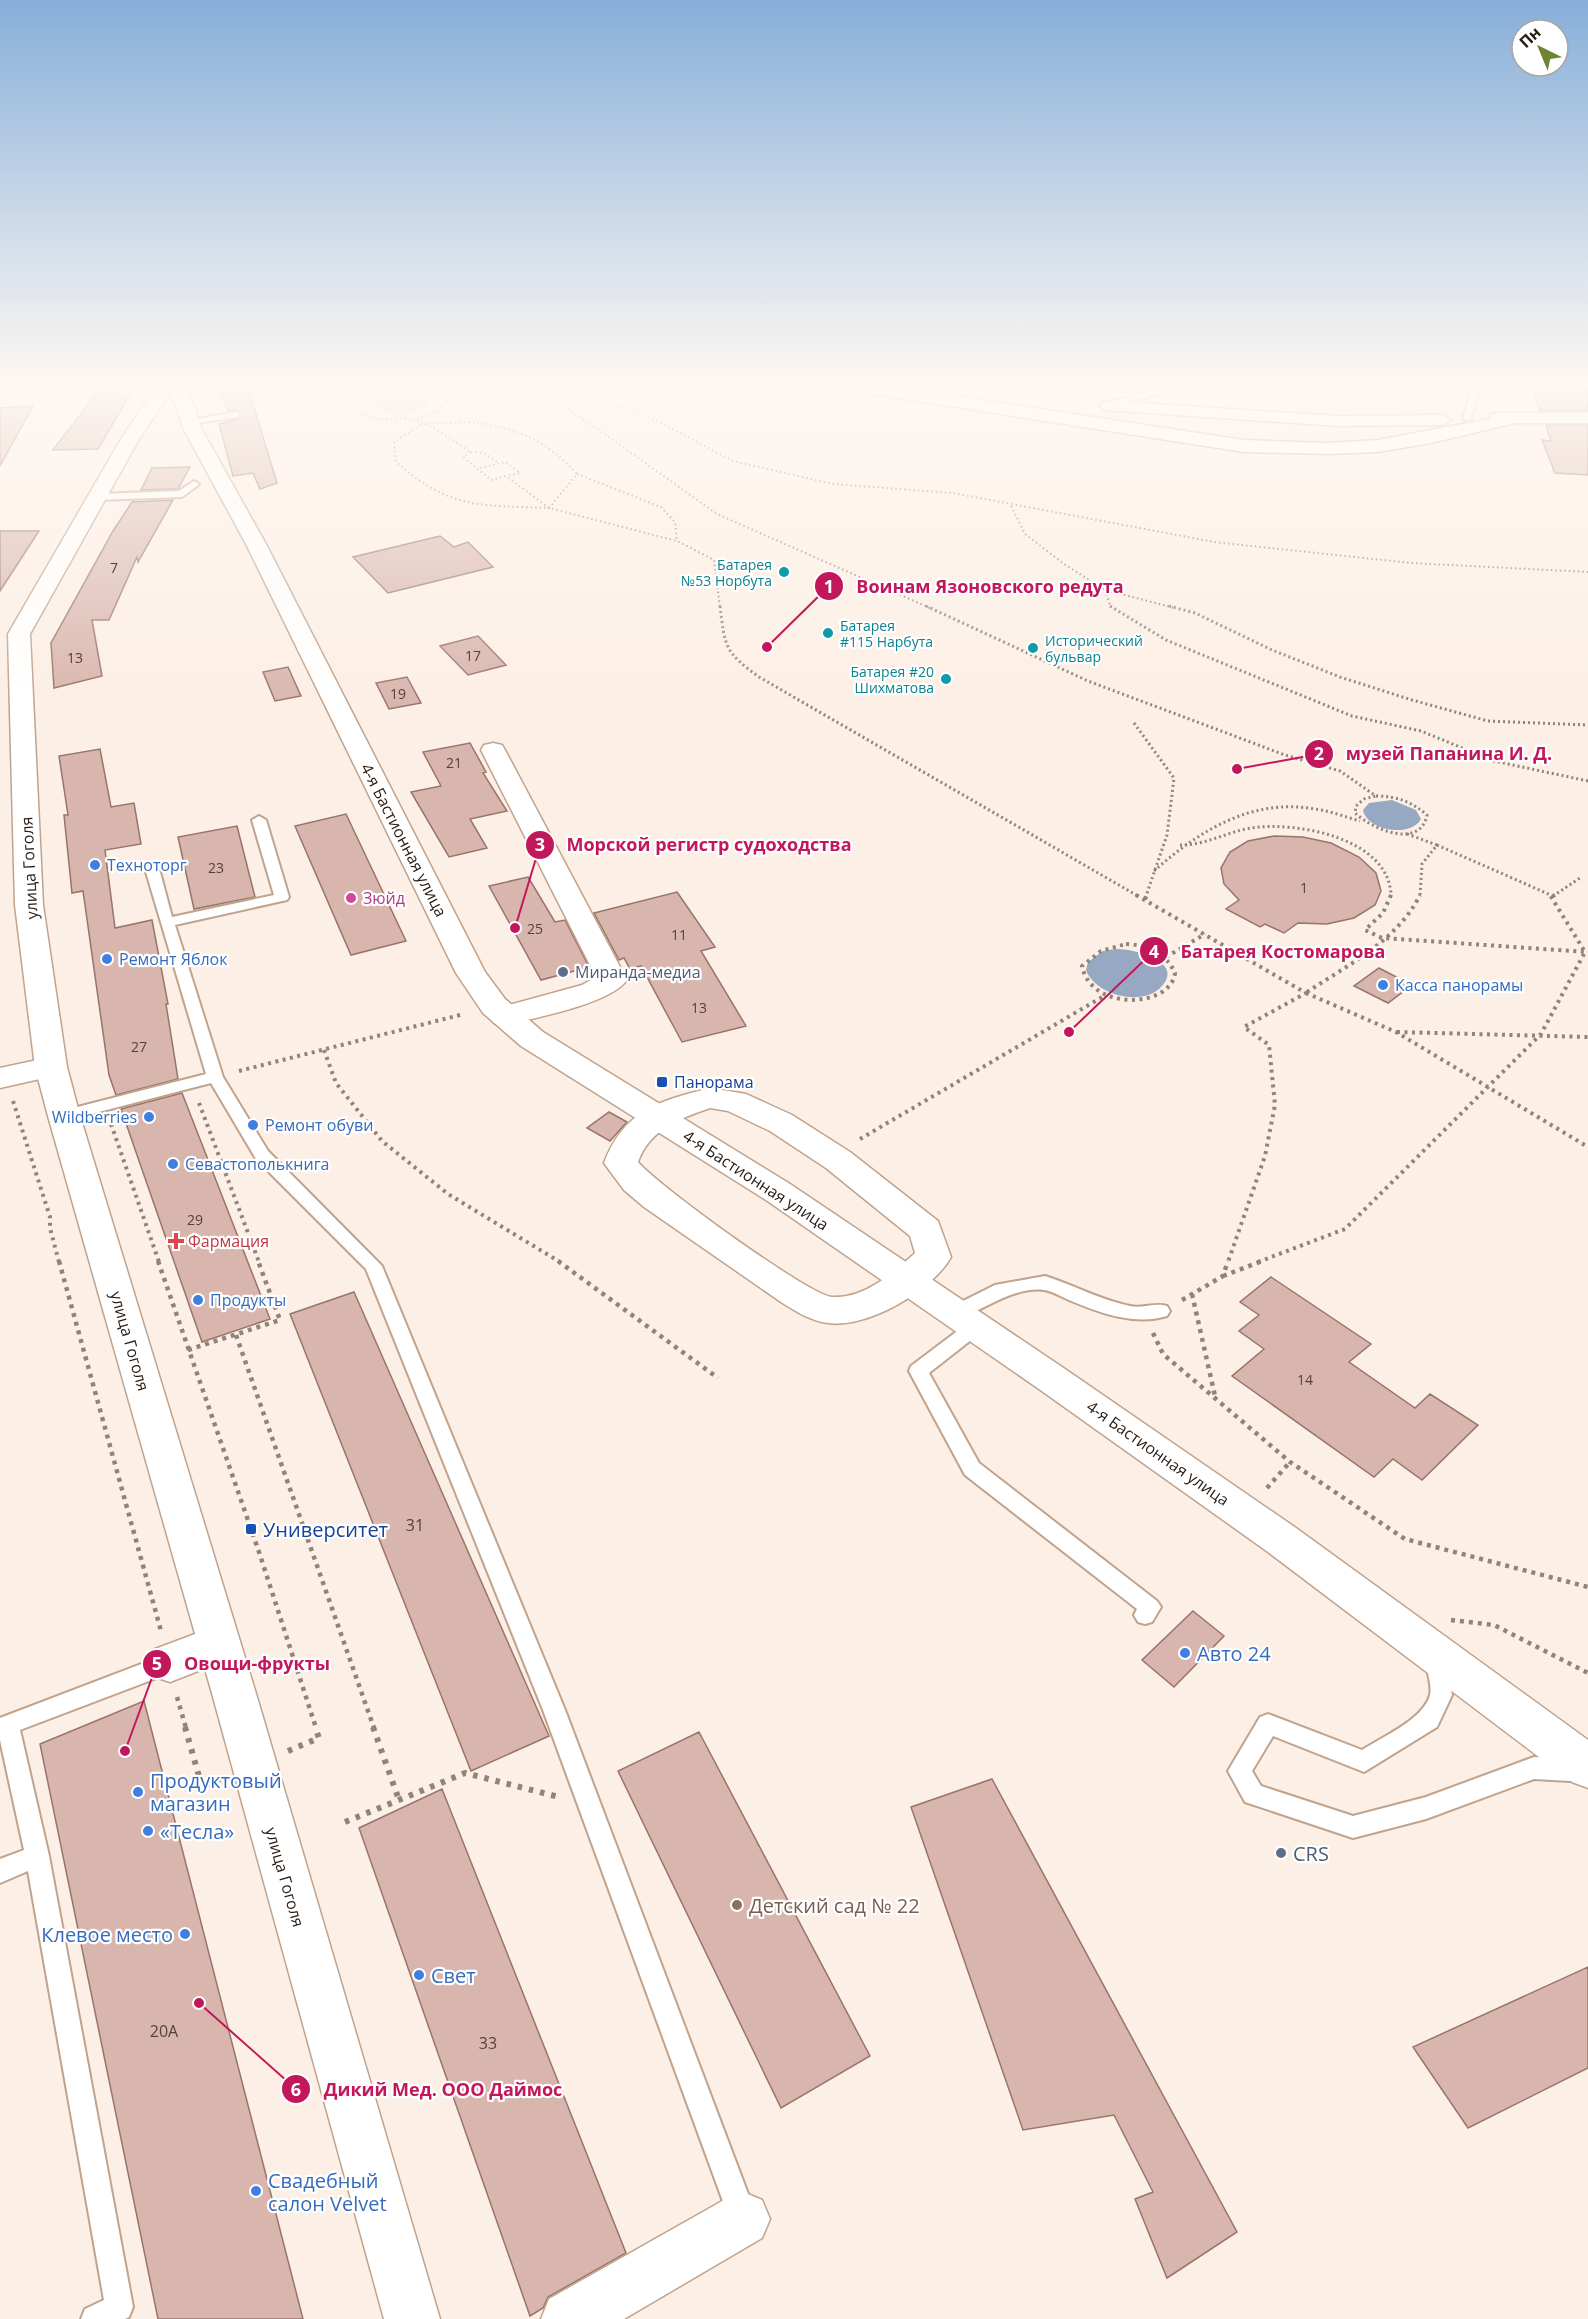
<svg xmlns="http://www.w3.org/2000/svg" width="1588" height="2319" font-family="'Open Sans',sans-serif">
<rect width="100%" height="100%" fill="#fcefe5"/>
<path fill="#d6dcbe" d="M398 395H419L429 401V404C417 416 390 418 376 408L375 404 388 397Z"/>
<path fill="#97a8c2" d="M1392 800 1416 810 1421 819C1411 838 1367 831 1363 810L1369 803Z
M1115 949C1130 948 1185 960 1162 986 1143 1008 1095 995 1086 970L1088 962 1103 951Z"/>
<path fill="#d9b6ad" stroke="#98746b" stroke-width="1.5" d="M1530 380H1539L1545 385 1588 389V411H1540Z
M243 383 248 388 277 483 260 489 253 473 233 476 219 424 239 419 241 413 237 410 228 411 218 386Z
M104 384H136L98 449 53 450Z
M33 406 0 466V408Z
M1546 425H1588V475L1555 473 1542 440 1551 441Z
M190 467 178 489 141 490 152 468Z
M173 500 138 562 137 557 109 620H92L102 676 54 688 51 643 113 531 132 502Z
M0 531H39L0 591Z
M440 536 454 547 468 542 493 567 388 593 353 557Z
M478 636 506 665 468 675 440 646Z
M288 667 301 696 275 701 263 672Z
M407 677 421 703 389 709 376 683Z
M470 743 486 772 483 773 507 811 470 819 487 848 449 857 411 792 441 786 423 752Z
M100 749 111 807 134 803 141 844 105 850 115 928 152 920 168 1004H166L178 1079 116 1095 109 1075 83 891 72 893 64 815H68L59 756Z
M346 814 406 941 351 955 295 826Z
M237 826 255 897 194 909 178 837Z
M1274 836 1303 837 1331 843 1359 857 1376 873 1381 891 1375 905 1354 918 1327 924 1298 923 1284 933 1265 924 1260 927 1226 909 1239 900 1224 884 1221 868 1230 852 1248 841Z
M528 877 555 922 565 920 589 967 541 980 489 886Z
M677 892 715 947 701 951 746 1026 682 1042 641 966 630 969 624 958 619 960 594 913Z
M1379 968 1412 985 1388 1003 1354 986Z
M182 1093 270 1319 202 1342 121 1109Z
M609 1112 627 1122 610 1141 587 1128Z
M1271 1277 1371 1344 1349 1362 1415 1408 1430 1394 1478 1425 1422 1480 1393 1459 1374 1477 1232 1376 1264 1349 1239 1331 1259 1315 1240 1302Z
M354 1292 549 1736 471 1771 290 1314Z
M1193 1611 1224 1636 1174 1687 1142 1660Z
M144 1701 303 2319H158L40 1744Z
M699 1732 870 2056 781 2108 618 1771Z
M992 1779 1237 2232 1167 2278 1135 2199 1153 2192 1114 2115 1023 2130 911 1807Z
M442 1789 626 2253 548 2297 543 2308 530 2316 359 1828Z
M1588 1967V2068L1468 2128 1413 2047Z"/>
<g fill="none" stroke-linecap="round" stroke-linejoin="round">
<defs>
<path id="lane" d="M1455 380H1483L1470 421 1463 419 1473 384Z
M1541 380 1588 381V387L1545 383Z
M1177 384 1180 385V389L1103 408 1099 405Z
M236 412 239 413V417L190 424 186 421Z
M194 481 199 484 197 486 182 497 97 500 92 497 97 494 179 491Z
M259 816 266 820 289 897 287 900 175 925 223 1077 268 1151 382 1266 565 1710 756 2215 752 2225 742 2229 732 2225 728 2215 543 1710 366 1269 256 1159 211 1083 64 1121 56 1116 58 1112 206 1074 146 872 153 868 160 872 172 917 274 895 252 820Z
M1045 1276C1074 1285 1100 1300 1130 1306 1142 1309 1155 1302 1167 1306L1170 1311 1167 1316C1134 1326 1100 1313 1069 1300 1062 1297 1052 1291 1044 1290 1013 1286 981 1312 953 1321L947 1319 944 1314 947 1309 995 1285Z
M974 1321 980 1323 983 1328 980 1333 929 1373 979 1463 1157 1601 1161 1607 1152 1622 1145 1624 1138 1622 1134 1615 1137 1609 965 1475 909 1371 911 1366 968 1323Z
M1437 1651 1445 1654 1452 1695 1437 1727 1364 1772 1273 1736 1252 1771 1261 1786 1353 1816 1426 1797 1534 1757 1588 1760V1782L1534 1779 1426 1819 1353 1838 1245 1802 1228 1771 1260 1717 1268 1714 1362 1750C1382 1737 1424 1719 1430 1695 1433 1682 1423 1668 1429 1654Z
M170 1653 178 1656 181 1663 178 1670 20 1730 49 1856 133 2307 129 2317 125 2319H81L85 2309 104 2300 28 1871 0 1883V1859L24 1850 0 1740V1718Z"/>
<path id="street" d="M493 743 502 745 505 750 627 980C610 1004 534 1018 505 1025L494 1023 490 1016 494 1009 582 985 596 977 481 750 484 745Z
M51 1057 62 1060 67 1067 62 1074 0 1088V1068Z
M710 1088 746 1094 792 1115 850 1152 938 1221 951 1257C933 1290 867 1329 828 1323 811 1321 795 1311 781 1302L644 1207 624 1190 604 1163C624 1110 659 1101 710 1088ZM710 1108 728 1111 770 1131 826 1168 910 1236 915 1253C893 1273 864 1299 832 1297 808 1295 656 1184 638 1162 649 1130 680 1118 710 1108Z
M219 1625 234 1631 240 1644 234 1657 170 1682 155 1677 148 1663 155 1649Z
M743 2192 762 2200 770 2219 762 2238 624 2319H541L549 2299 724 2200Z"/>
<path id="secondary" d="M164 380H191L188 388 201 428 267 546 485 972 505 999 543 1032 790 1184 1065 1369 1296 1528 1588 1740V1788L1572 1782 1268 1552 1039 1389 766 1200 521 1046 483 1013 456 973 247 546 183 428 171 392 139 439 30 634 43 905 67 1067 80 1116 257 1697 440 2319H384L213 1697 48 1116 35 1067 15 905 8 634 121 439 156 387Z
M806 380H850L1244 440 1328 443 1378 440 1489 419 1491 414 1497 413H1588V423H1515L1431 443 1378 452 1328 454 1244 452 814 385Z
M1110 401 1338 416 1442 415 1451 420 1442 425 1338 426 1104 410 1101 406 1104 402Z"/>
</defs>
<use href="#lane" stroke="#c1a38c" stroke-width="4"/>
<use href="#street" stroke="#c1a38c" stroke-width="3"/>
<use href="#secondary" stroke="#c1a38c" stroke-width="3"/>
<path stroke="#90837a" stroke-width="2" stroke-dasharray="1.5 3" stroke-linecap="butt" d="M325 380 369 396
M376 380 386 391
M469 380 514 388 565 406 717 514 930 608
M556 380 661 423 733 461 833 484 953 493 1214 542 1411 563 1588 572
M417 419 439 412 447 401C422 379 386 388 359 402L356 410C379 427 391 414 414 420 434 425 453 441 471 452L463 457 491 480 506 476 549 508 677 541 714 560 720 608
M473 422C516 428 548 441 577 474L549 508C480 505 451 510 396 462L394 442 423 424Z
M471 452 484 453 499 463
M480 468 505 462 520 473 507 476
M577 474 661 507 675 522 677 541
M1011 506 1025 534 1064 564 1105 590 1175 608
M1105 590 1111 608"/>
<path stroke="#90837a" stroke-width="3" stroke-dasharray="2 3" stroke-linecap="butt" d="M720 606C725 648 725 652 759 677L1138 896
M926 606 1088 681 1285 755 1340 771 1376 796
M1110 606 1166 640 1352 716 1421 731 1494 761 1588 781
M1169 606 1195 613 1272 650 1340 677 1412 700 1488 721 1588 725
M1134 723 1174 778 1167 835 1146 896
M1376 796C1397 796 1412 802 1427 815 1420 850 1372 829 1355 813L1356 806 1364 799Z
M1407 834 1437 845 1422 864 1420 896
M1180 845C1207 845 1226 832 1251 828 1296 821 1390 838 1391 896
M1437 845 1553 896
M1154 871C1200 830 1252 798 1315 809 1331 811 1345 817 1360 821
M1553 896 1580 878"/>
<path stroke="#90837a" stroke-width="4" stroke-dasharray="3 4.5" stroke-linecap="butt" d="M1136 895 1306 993 1244 1027 1269 1045 1275 1105 1265 1156 1228 1262
M1391 895 1383 913 1365 930 1382 938 1588 952
M1553 896 1555 895
M1145 899 1147 895
M1126 944C1148 945 1165 952 1175 973 1171 1008 1091 1012 1082 966L1101 951Z
M1166 957 1205 934
M1307 992C1348 965 1398 940 1420 895
M1306 993 1396 1032 1588 1147
M1397 1032 1588 1037
M324 1050 336 1083 382 1141 448 1194 560 1262
M239 1071 464 1014
M13 1101 50 1217V1228L59 1262
M199 1103 259 1262
M111 1124 159 1262
M860 1139 1104 996
M1258 1262 1345 1229 1541 1034 1585 952 1550 895"/>
<path stroke="#90837a" stroke-width="4.5" stroke-dasharray="4 5" stroke-linecap="butt" d="M59 1261 161 1631
M158 1261 260 1555 316 1728
M558 1261 718 1378
M1223 1276 1262 1261
M1192 1294 1215 1396
M1182 1300 1223 1276 1228 1261
M1153 1333 1163 1354 1290 1462 1405 1539 1588 1587
M236 1335 374 1728
M188 1350 280 1320 258 1261
M1267 1488 1290 1462
M1451 1620 1494 1625 1588 1673
M177 1697 186 1728"/>
<path stroke="#90837a" stroke-width="6" stroke-dasharray="4.5 7" stroke-linecap="butt" d="M185 1727 202 1787 220 1779
M373 1727 399 1800
M288 1751 319 1738 315 1727
M345 1822 465 1773 559 1797"/>
<use href="#lane" fill="#fff" fill-rule="evenodd"/>
<use href="#street" fill="#fff" fill-rule="evenodd"/>
<use href="#secondary" fill="#fff" fill-rule="evenodd"/>
</g>
<linearGradient id="sky" x2="0" y2="1"><stop stop-color="#87afd9"/><stop offset="0.54" stop-color="#fef8f3"/><stop offset="1" stop-color="#fef8f3" stop-opacity="0"/></linearGradient>
<rect width="1588" height="705" fill="url(#sky)"/>
<g fill="#0f9aa8" stroke="#fff" stroke-width="2">
<circle cx="784" cy="572" r="6"/>
<circle cx="828" cy="633" r="6"/>
<circle cx="1033" cy="648" r="6"/>
<circle cx="946" cy="679" r="6"/>
</g>
<g fill="#3f7fe0" stroke="#fff" stroke-width="2">
<circle cx="95" cy="865" r="6"/>
<circle cx="107" cy="959" r="6"/>
<circle cx="1383" cy="985" r="6"/>
<circle cx="149" cy="1117" r="6"/>
<circle cx="253" cy="1125" r="6"/>
<circle cx="173" cy="1164" r="6"/>
<circle cx="198" cy="1300" r="6"/>
<circle cx="1185" cy="1653" r="6"/>
<circle cx="138" cy="1792" r="6"/>
<circle cx="148" cy="1831" r="6"/>
<circle cx="185" cy="1934" r="6"/>
<circle cx="419" cy="1975" r="6"/>
<circle cx="256" cy="2191" r="6"/>
</g>
<circle fill="#d1479c" stroke="#fff" stroke-width="2" cx="351" cy="898" r="6"/>
<g fill="#5c6f8a" stroke="#fff" stroke-width="2">
<circle cx="563" cy="972" r="6"/>
<circle cx="1281" cy="1853" r="6"/>
</g>
<g fill="#1a4fb4" stroke="#fff" stroke-width="2">
<rect x="656" y="1076" width="12" height="12" rx="3"/>
<rect x="245" y="1523" width="12" height="12" rx="3"/>
</g>
<path fill="#e0444e" stroke="#fff" stroke-width="2" d="M173 1232h6v6h6v6h-6v6h-6v-6h-6v-6h6z"/>
<circle fill="#8d6e63" stroke="#fff" stroke-width="2" cx="737" cy="1905" r="6"/>
<g text-anchor="middle" dominant-baseline="central" stroke-width="4.5" stroke-linejoin="round" paint-order="stroke">
<g font-size="14" fill="#0d838f" stroke="#fff" text-anchor="end">
<text x="772" y="564">Батарея<tspan x="772" dy="16">№53 Норбута</tspan></text>
<text x="840" y="625" text-anchor="start">Батарея<tspan x="840" dy="16">#115 Нарбута</tspan></text>
<text x="1045" y="640" text-anchor="start">Исторический<tspan x="1045" dy="16">бульвар</tspan></text>
<text x="934" y="671">Батарея #20<tspan x="934" dy="16">Шихматова</tspan></text>
</g>
<g font-size="14" fill="#54423a">
<text x="114" y="567">7</text>
<text x="473" y="655">17</text>
<text x="75" y="657">13</text>
<text x="398" y="693">19</text>
<text x="454" y="762">21</text>
<text x="216" y="867">23</text>
<text x="1304" y="887">1</text>
<text x="535" y="928">25</text>
<text x="679" y="934">11</text>
<text x="699" y="1007">13</text>
<text x="139" y="1046">27</text>
<text x="195" y="1219">29</text>
<text x="1305" y="1379">14</text>
</g>
<g font-size="16" fill="#281c14" stroke="#fff">
<text transform="translate(404 840) rotate(63)">4-я Бастионная улица</text>
<text transform="translate(29 868) rotate(-93)">улица Гоголя</text>
<text transform="translate(756 1180) rotate(33)">4-я Бастионная улица</text>
<text transform="translate(130 1341) rotate(74)">улица Гоголя</text>
<text transform="translate(1158 1453) rotate(35)">4-я Бастионная улица</text>
<text transform="translate(285 1877) rotate(74)">улица Гоголя</text>
</g>
<g font-size="16" fill="#366cbe" stroke="#fff" text-anchor="start">
<text x="107" y="865">Техноторг</text>
<text x="119" y="959">Ремонт Яблок</text>
<text x="1395" y="985">Касса панорамы</text>
<text x="137" y="1117" text-anchor="end">Wildberries</text>
<text x="265" y="1125">Ремонт обуви</text>
<text x="185" y="1164">Севастополькнига</text>
<text x="210" y="1300">Продукты</text>
</g>
<g font-size="16" fill="#b23c85" stroke="#fff" text-anchor="start">
<text x="363" y="898">Зюйд</text>
</g>
<g font-size="16" fill="#4e5e75" stroke="#fff" text-anchor="start">
<text x="575" y="972">Миранда-медиа</text>
</g>
<g font-size="16" fill="#164399" stroke="#fff" text-anchor="start">
<text x="674" y="1082">Панорама</text>
</g>
<g font-size="16" fill="#be3a42" stroke="#fff" text-anchor="start">
<text x="188" y="1241">Фармация</text>
</g>
<g font-size="16" fill="#54423a">
<text x="415" y="1525">31</text>
<text x="164" y="2031">20А</text>
<text x="488" y="2043">33</text>
</g>
<g font-size="20" fill="#164399" stroke="#fff" text-anchor="start">
<text x="263" y="1529">Университет</text>
</g>
<g font-size="20" fill="#366cbe" stroke="#fff" text-anchor="start">
<text x="1197" y="1653">Авто 24</text>
<text x="150" y="1780">Продуктовый<tspan x="150" dy="23">магазин</tspan></text>
<text x="160" y="1831">«Тесла»</text>
<text x="173" y="1934" text-anchor="end">Клевое место</text>
<text x="431" y="1975">Свет</text>
<text x="268" y="2180">Свадебный<tspan x="268" dy="23">салон Velvet</tspan></text>
</g>
<g font-size="20" fill="#4e5e75" stroke="#fff" text-anchor="start">
<text x="1293" y="1853">CRS</text>
</g>
<g font-size="20" fill="#785e54" stroke="#fff" text-anchor="start">
<text x="749" y="1905">Детский сад № 22</text>
</g>
</g>
<path fill="none" stroke="#c2185b" stroke-width="2" d="M767 647L829 586M1237 769L1319 754M515 928L540 845M1069 1032L1154 951M125 1751L157 1664M199 2003L296 2089"/>
<g fill="#c2185b" stroke="#fff" stroke-width="2">
<circle cx="767" cy="647" r="6"/>
<circle cx="1237" cy="769" r="6"/>
<circle cx="515" cy="928" r="6"/>
<circle cx="1069" cy="1032" r="6"/>
<circle cx="125" cy="1751" r="6"/>
<circle cx="199" cy="2003" r="6"/>
<circle cx="829" cy="586" r="15"/>
<circle cx="1319" cy="754" r="15"/>
<circle cx="540" cy="845" r="15"/>
<circle cx="1154" cy="951" r="15"/>
<circle cx="157" cy="1664" r="15"/>
<circle cx="296" cy="2089" r="15"/>
</g>
<g font-size="18" text-anchor="middle" font-weight="bold" fill="#fff">
<text x="829" y="593">1</text>
<text x="1319" y="760">2</text>
<text x="540" y="851">3</text>
<text x="1154" y="958">4</text>
<text x="157" y="1670">5</text>
<text x="296" y="2096">6</text>
</g>
<g font-size="18" text-anchor="middle" font-weight="bold" fill="#c2185b" stroke="#fff" stroke-width="4.5" stroke-linejoin="round" paint-order="stroke">
<text x="990" y="593">Воинам Язоновского редута</text>
<text x="1449" y="760">музей Папанина И. Д.</text>
<text x="709" y="851">Морской регистр судоходства</text>
<text x="1283" y="958">Батарея Костомарова</text>
<text x="257" y="1670">Овощи-фрукты</text>
<text x="443" y="2096">Дикий Мед. ООО Даймос</text>
</g>
<g transform="translate(1540 48) rotate(317)"><circle r="28" fill="#ffffff" stroke="#a9a4a1" stroke-width="1.5"/>
<path d="M0-4.5L10 22L0 15L-10 22Z" fill="#6e8536"/>
<text y="-9" font-size="16" font-weight="bold" text-anchor="middle" fill="#281c14">Пн</text>
</g>
</svg>
